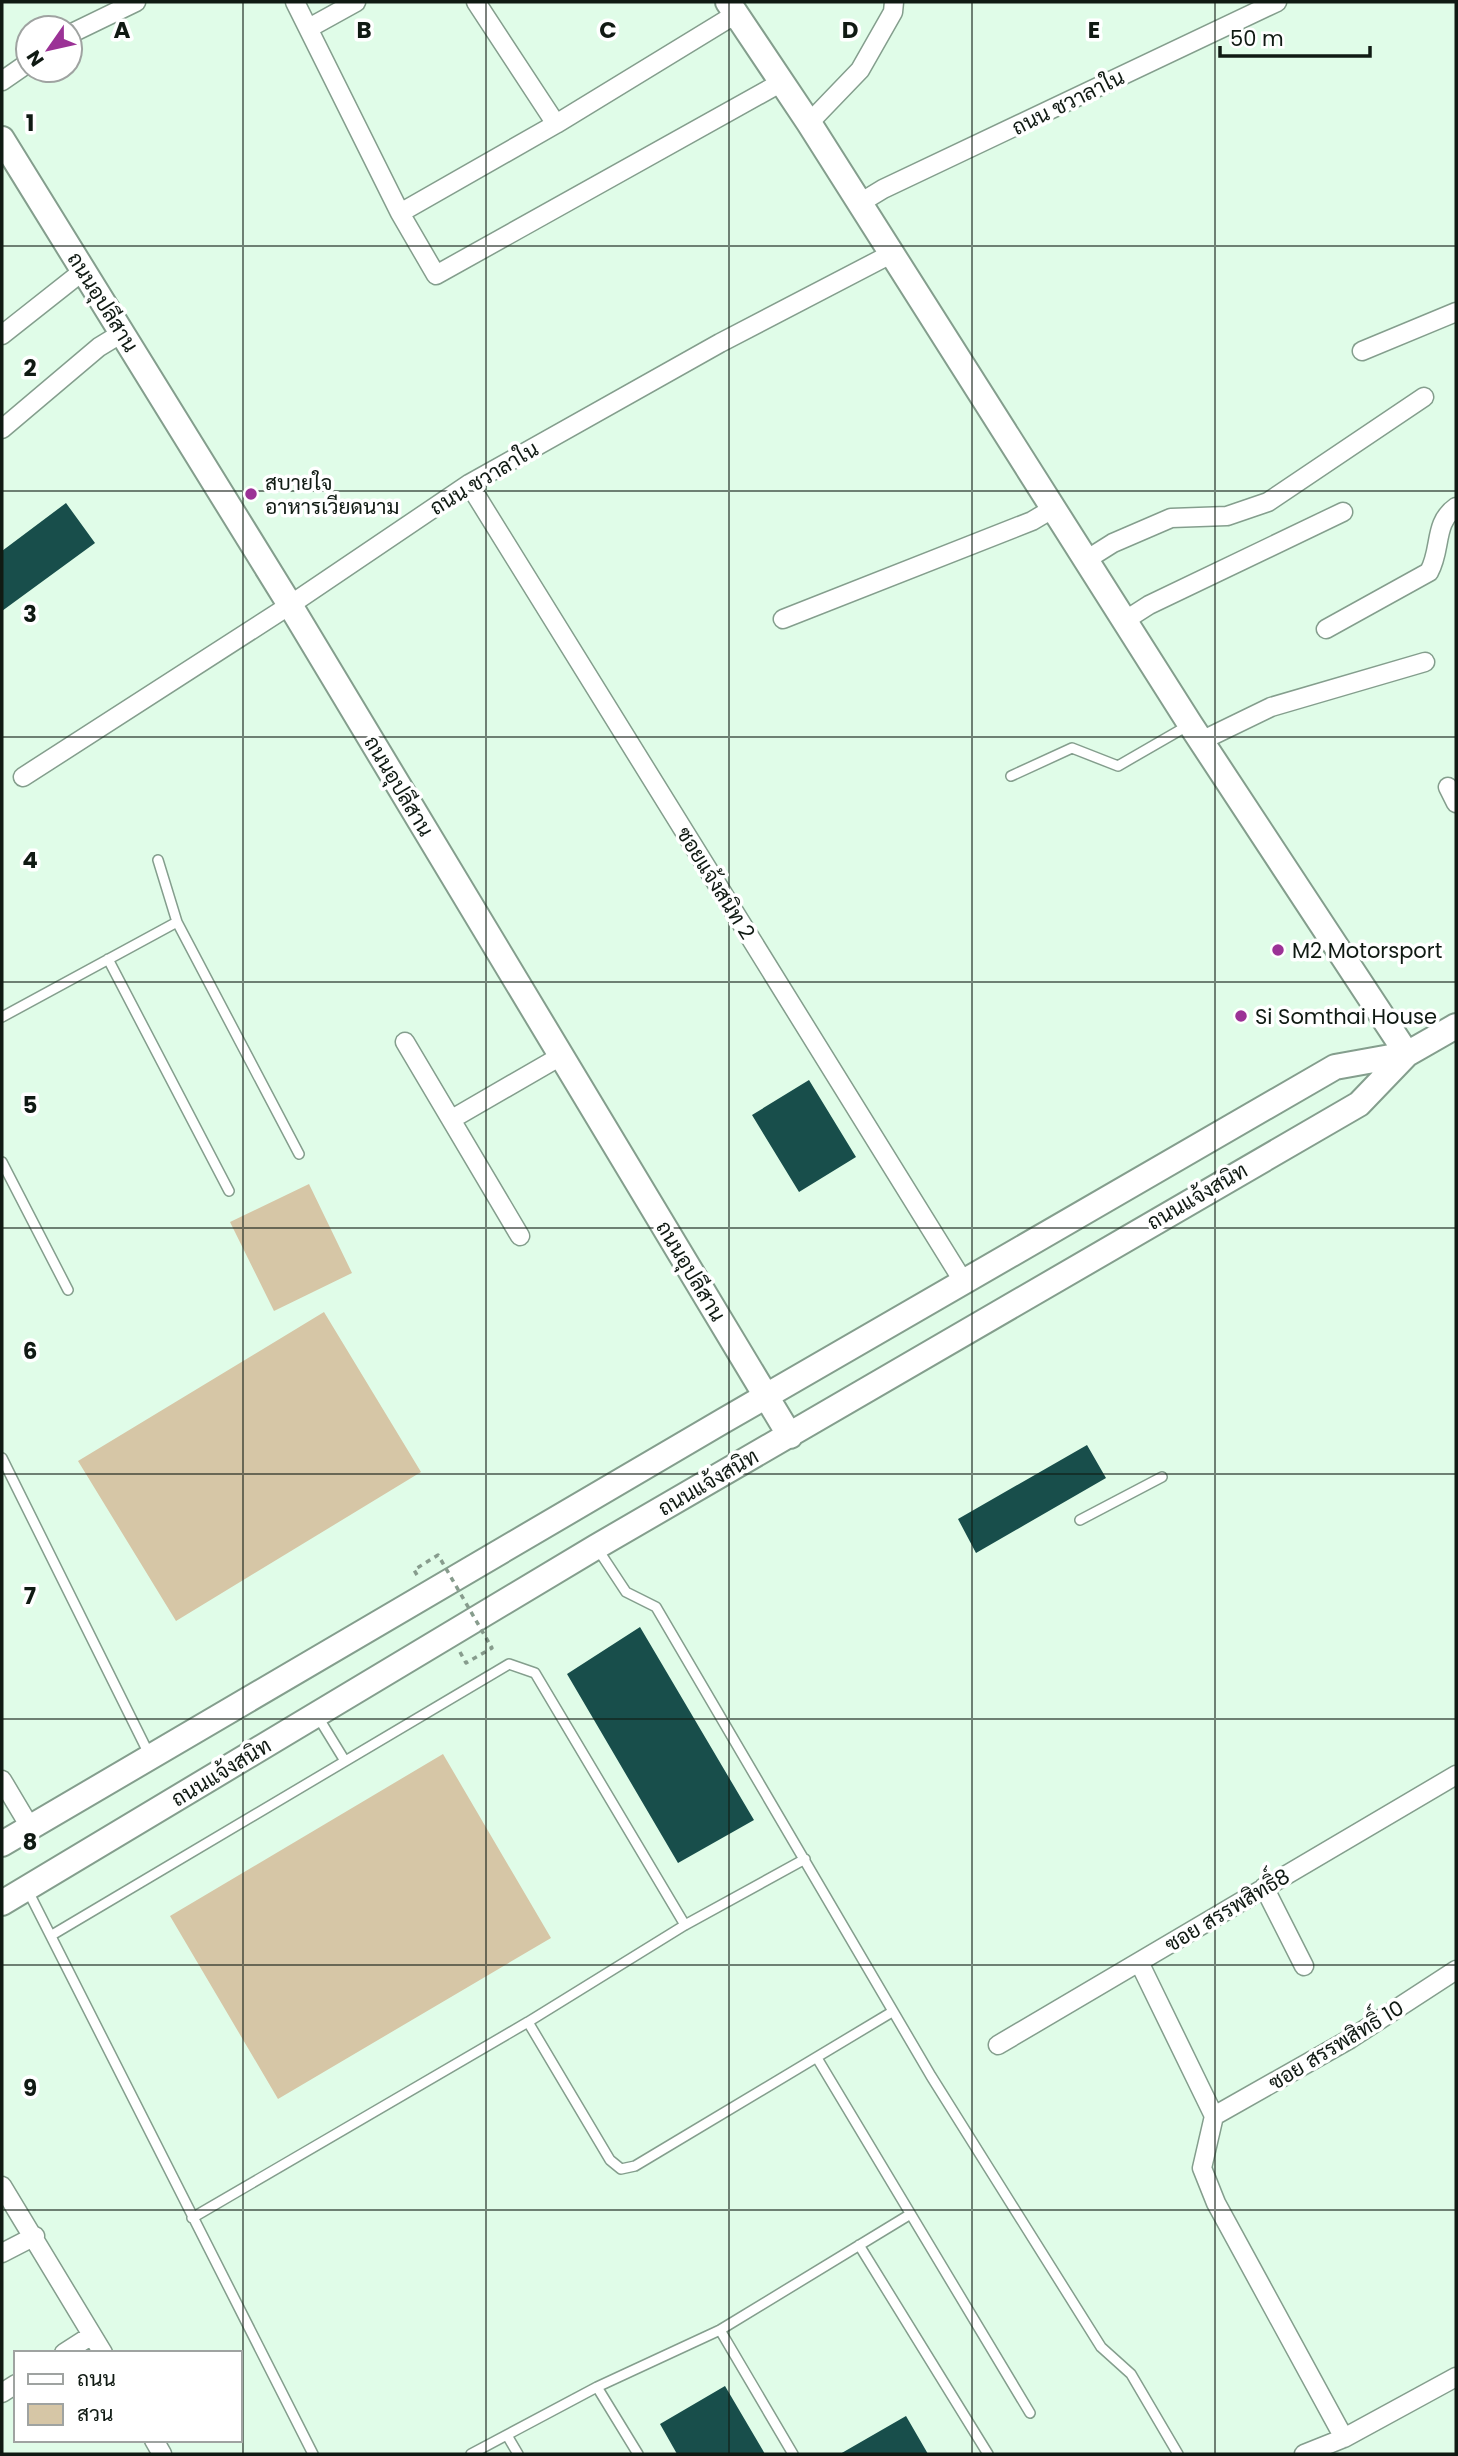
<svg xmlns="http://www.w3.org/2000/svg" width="1458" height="2456" font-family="Poppins,Sarabun,sans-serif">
<rect width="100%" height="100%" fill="#e0fce8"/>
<path fill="#d6c6a6" d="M309 1184 352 1273 274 1311 230 1222Z
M324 1312 421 1472 176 1621 78 1461Z
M443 1754 551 1938 278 2099 170 1916Z"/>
<path fill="#184e4b" d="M66 503 95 543 2 611V551Z
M809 1080 856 1157 799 1192 752 1115Z
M1087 1445 1106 1478 976 1553 958 1519Z
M640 1627 754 1820 678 1863 567 1674Z
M725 2386 765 2454H677L660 2424Z
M906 2416 928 2454H840Z"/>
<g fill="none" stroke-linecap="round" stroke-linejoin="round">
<defs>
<path id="lane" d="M1011 776 1072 748 1118 766 1189 725
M158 860 177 922 299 1154
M108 959 229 1191
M2 1017 177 922
M2 1162 68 1290
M2 1458 150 1756
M1080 1520 1162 1477
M597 1548 626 1592 656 1607 931 2076 1101 2347 1131 2374 1178 2454
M318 1717 345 1761
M28 1891 313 2454
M52 1935 509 1664 535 1673 685 1925
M528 2022 610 2160 621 2169 635 2166 892 2012
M817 2058 1030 2413
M192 2218 528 2022 685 1925 805 1859
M859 2245 988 2454
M720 2330 793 2454
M597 2387 638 2454
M508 2437 518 2454
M471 2454 597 2387 720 2330 909 2215"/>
<path id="street" d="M295 2 400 213
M476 2 556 124
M736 14 556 124 400 213 436 275 782 82
M309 28 356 2
M70 34 136 2
M2 81 28 63
M809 123 860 70 893 12 894 2
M860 203 883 189 1277 2
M2 335 83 271
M1362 351 1456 312
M2 429 99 347 122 333
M469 484 963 1281
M1086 560 1113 543 1171 518 1227 516 1268 502 1424 397
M783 619 1032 521 1054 508
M1124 621 1149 605 1343 512
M1326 629 1429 572C1442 549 1433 523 1456 507
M1201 741 1271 707 1425 662
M23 777 290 605 469 484 720 343 891 254
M1448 787 1456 803
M405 1042 520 1236
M452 1119 561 1056
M2 1780 30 1827
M1264 1887 1304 1966
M1140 1964 1214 2116 1202 2168 1216 2203 1344 2438
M998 2045 1456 1775
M1214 2116 1350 2039 1456 1970
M2 2186 103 2353
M2 2253 35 2236
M64 2353 92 2335
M2 2393 16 2384
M154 2440 162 2454
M1304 2454 1344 2438 1456 2377"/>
<path id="secondary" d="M728 2 809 123 1190 724 1407 1054
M2 139 290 605 790 1436
M2 1844 723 1421 1335 1067 1407 1054
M2 1903 596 1547 1359 1104 1407 1054 1456 1026"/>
</defs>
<use href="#lane" stroke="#849e8d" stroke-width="12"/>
<use href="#street" stroke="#849e8d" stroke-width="21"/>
<use href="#secondary" stroke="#849e8d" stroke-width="28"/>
<path stroke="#879c8d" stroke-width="3.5" stroke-dasharray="5 5" stroke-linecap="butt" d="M417 1575 414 1570 438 1555 441 1560
M460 1652 466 1663 492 1648 489 1643"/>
<use href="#lane" stroke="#fff" stroke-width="9"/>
<use href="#street" stroke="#fff" stroke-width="18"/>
<use href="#secondary" stroke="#fff" stroke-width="24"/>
<path stroke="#879c8d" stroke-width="3.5" stroke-dasharray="5 5" stroke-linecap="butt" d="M441 1560 489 1643"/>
</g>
<path fill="none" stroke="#101a13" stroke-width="2" stroke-opacity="0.55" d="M243 2V2454M486 2V2454M729 2V2454M972 2V2454M1215 2V2454M2 246H1456M2 491H1456M2 737H1456M2 982H1456M2 1228H1456M2 1474H1456M2 1719H1456M2 1965H1456M2 2210H1456"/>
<g fill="#9b3296" stroke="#fff" stroke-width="2.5">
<circle cx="251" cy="494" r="7"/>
<circle cx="1278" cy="950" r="7"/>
<circle cx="1241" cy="1016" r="7"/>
</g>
<g text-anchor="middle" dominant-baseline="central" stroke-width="7" stroke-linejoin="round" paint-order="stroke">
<g font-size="21" fill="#101a13" stroke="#fff">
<text transform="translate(1068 102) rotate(-26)">ถนน ชวาลาใน</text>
<text transform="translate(103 302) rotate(58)">ถนนอุปลีสาน</text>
<text transform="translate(484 478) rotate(-31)">ถนน ชวาลาใน</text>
<text transform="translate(399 786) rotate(59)">ถนนอุปลีสาน</text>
<text transform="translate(716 883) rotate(58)">ซอยแจ้งสนิท 2</text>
<text transform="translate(1197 1196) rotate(-30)">ถนนแจ้งสนิท</text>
<text transform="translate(691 1271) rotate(59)">ถนนอุปลีสาน</text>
<text transform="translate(708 1482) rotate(-30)">ถนนแจ้งสนิท</text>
<text transform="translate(221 1772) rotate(-31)">ถนนแจ้งสนิท</text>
<text transform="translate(1227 1910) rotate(-31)">ซอย สรรพสิทธิ์8</text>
<text transform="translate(1336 2045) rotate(-31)">ซอย สรรพสิทธิ์ 10</text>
</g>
<g font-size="21" fill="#101a13" stroke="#fff" text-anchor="start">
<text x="265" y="482">สบายใจ<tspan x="265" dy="24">อาหารเวียดนาม</tspan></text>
<text x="1292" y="950">M2 Motorsport</text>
<text x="1255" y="1016">Si Somthai House</text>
</g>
</g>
<g font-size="23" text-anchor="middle" font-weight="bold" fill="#101a13" stroke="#fff" stroke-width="7" stroke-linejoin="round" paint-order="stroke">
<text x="122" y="38">A</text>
<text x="364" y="38">B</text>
<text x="608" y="38">C</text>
<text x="850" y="38">D</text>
<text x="1094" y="38">E</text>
<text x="30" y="131">1</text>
<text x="30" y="376">2</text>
<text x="30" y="622">3</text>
<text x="30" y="868">4</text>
<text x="30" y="1113">5</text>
<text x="30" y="1359">6</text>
<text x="30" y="1604">7</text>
<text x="30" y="1850">8</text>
<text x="30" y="2096">9</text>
</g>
<rect width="1458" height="2456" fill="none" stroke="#101a13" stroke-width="7"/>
<rect x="14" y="2351" width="228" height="91" fill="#ffffff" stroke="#9fa3a1" stroke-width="2"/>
<rect x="28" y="2374" width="35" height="10" fill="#ffffff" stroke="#9fa3a1" stroke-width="2"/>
<text x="77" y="2386" font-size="21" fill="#101a13">ถนน</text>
<rect x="28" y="2404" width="35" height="21" fill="#d6c6a6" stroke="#9fa3a1" stroke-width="2"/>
<text x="77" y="2421" font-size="21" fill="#101a13">สวน</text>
<g transform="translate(49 49) rotate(236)"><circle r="33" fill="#ffffff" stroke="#9fa3a1" stroke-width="2"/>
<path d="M0-5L12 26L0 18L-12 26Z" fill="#9b3296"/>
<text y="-10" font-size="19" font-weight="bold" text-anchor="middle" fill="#101a13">N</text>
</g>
<path d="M1220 46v10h150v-10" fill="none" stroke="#101a13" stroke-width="3.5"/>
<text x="1230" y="46" font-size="21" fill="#101a13" stroke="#ffffff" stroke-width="5" paint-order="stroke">50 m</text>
</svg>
